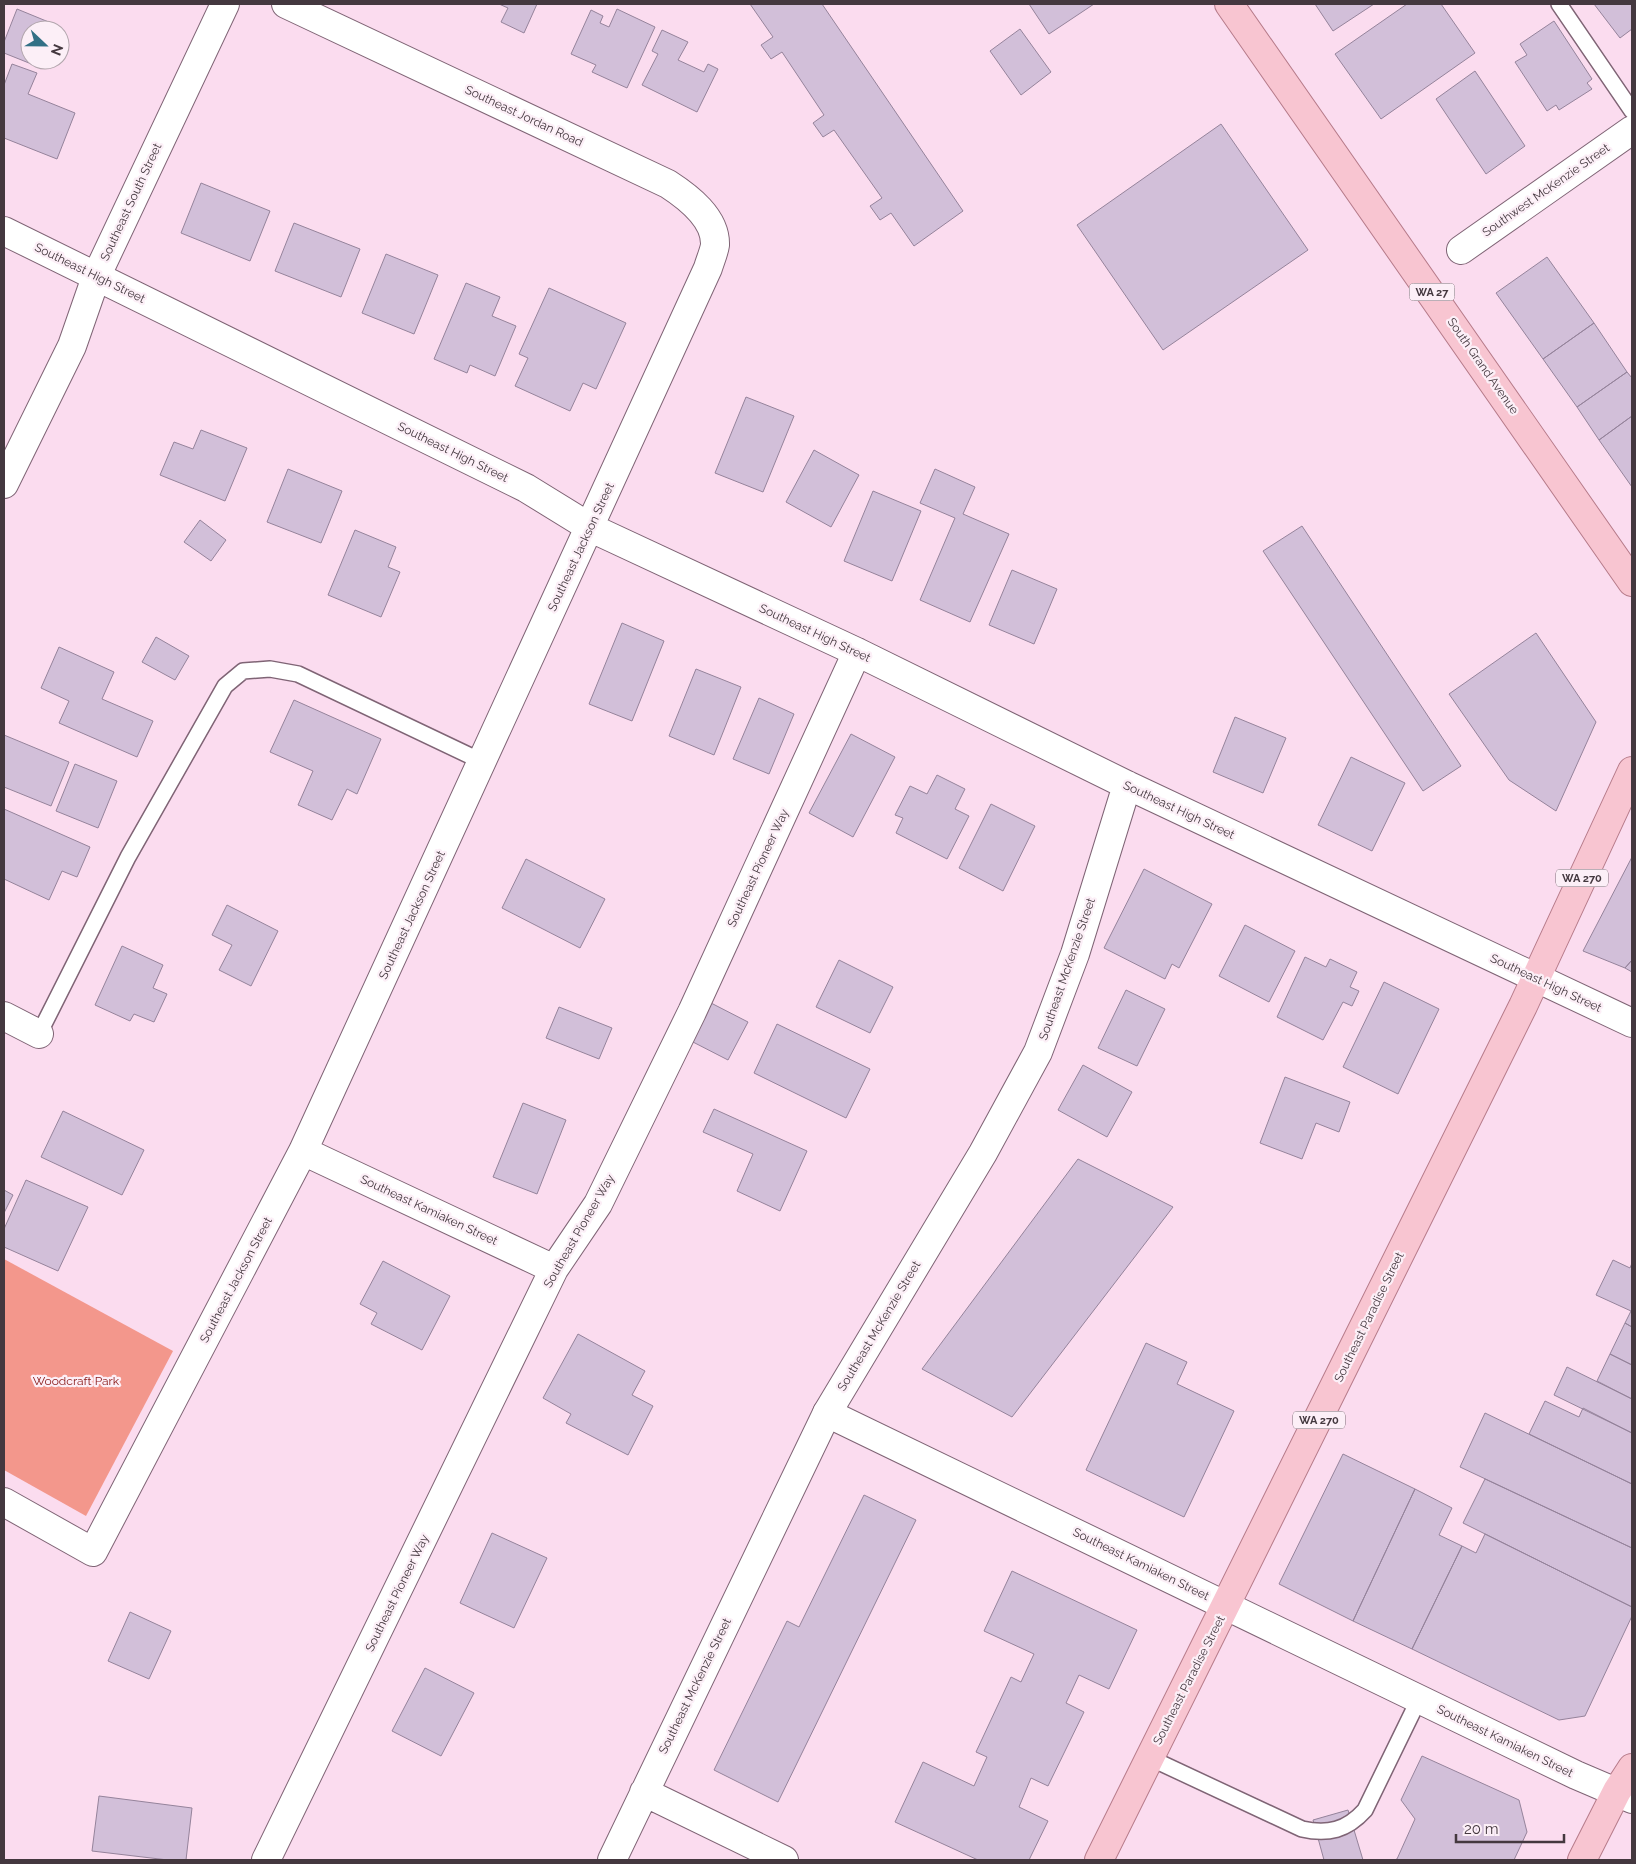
<svg xmlns="http://www.w3.org/2000/svg" width="1636" height="1864" font-family="Raleway,sans-serif">
<rect width="100%" height="100%" fill="#fbdcef"/>
<path fill="#f3978c" d="M4 1259 173 1351 86 1516 4 1470Z"/>
<path fill="#d2bfd9" stroke="#95839b" d="M499 4H537L524 33 501 22 508 8Z
M750 4H822L963 211 914 246 891 213 880 220 870 206 882 198 834 130 823 137 813 123 824 115 782 52 771 59 761 45 773 37Z
M1029 4H1094L1049 34Z
M1315 4H1374L1333 31Z
M1407 4H1441L1475 53 1381 119 1335 54Z
M1594 4H1632V29L1620 38Z
M17 9 56 25 54 30H30V60H42L39 67 4 53V42Z
M617 9 655 27 627 88 592 72 596 65 571 54 591 10 603 16 600 23 609 27Z
M1554 21 1592 79 1587 83 1592 89 1559 110 1556 105 1547 111 1515 62 1527 55 1520 44Z
M1020 29 1051 72 1021 95 990 51Z
M662 30 688 42 678 60 704 72 708 64 718 69 697 112 642 85 658 54 652 51Z
M12 64 37 73 28 94 75 113 57 159 4 138V85Z
M1475 71 1525 146 1486 174 1436 99Z
M1221 124 1308 250 1163 350 1077 225Z
M201 183 270 211 250 261 181 233Z
M294 223 360 249 341 297 275 271Z
M386 254 438 275 414 334 362 313Z
M1547 257 1594 323 1543 359 1496 293Z
M466 283 500 297 492 316 516 326 495 376 470 365 467 373 434 359Z
M549 288 626 323 596 389 583 383 570 411 515 386 528 358 519 354Z
M1594 323 1627 372 1577 407 1543 359Z
M1627 372 1632 378V416L1599 440 1577 407Z
M746 397 794 416 763 492 715 473Z
M1632 416V487L1599 440Z
M201 430 247 448 225 501 160 475 174 442 193 449Z
M814 450 859 475 831 527 786 502Z
M288 469 342 491 321 543 267 522Z
M935 469 975 487 963 514 1009 534 970 622 920 600 955 518 920 503Z
M873 491 921 511 892 581 844 561Z
M200 520 226 540 211 561 184 542Z
M1302 526 1461 766 1423 791 1263 551Z
M355 530 396 547 388 567 400 572 381 617 328 595Z
M1012 570 1057 589 1034 644 989 625Z
M622 623 664 641 632 721 589 704Z
M1536 633 1596 722 1556 811 1509 780 1449 694Z
M156 637 189 656 175 680 142 662Z
M59 647 114 672 102 699 153 721 137 757 59 723 69 701 41 688Z
M696 669 741 687 714 755 669 736Z
M759 698 794 714 769 774 733 759Z
M294 700 381 739 357 794 347 789 332 820 298 805 313 771 270 752Z
M1235 717 1286 738 1263 793 1213 772Z
M851 734 895 757 853 837 809 813Z
M4 735 69 762 51 806 4 787Z
M1351 757 1405 783 1372 851 1318 825Z
M75 764 117 781 98 828 56 811Z
M937 775 965 789 955 809 969 816 947 859 896 833 903 818 895 815 910 786 927 794Z
M991 804 1035 826 1003 891 959 868Z
M4 809 90 847 77 877 62 871 49 900 4 879Z
M1632 857V960L1625 968 1583 951Z
M526 859 605 899 580 948 502 908Z
M1144 869 1212 904 1179 968 1172 964 1165 979 1104 948Z
M227 905 278 931 251 986 219 970 232 945 212 935Z
M1245 925 1295 951 1269 1002 1219 976Z
M122 946 163 965 153 988 167 994 154 1022 134 1014 130 1021 95 1005Z
M1305 957 1326 967 1330 959 1357 972 1350 987 1359 991 1352 1006 1343 1002 1323 1040 1277 1017Z
M839 960 893 987 870 1033 816 1007Z
M1632 960V972L1625 968Z
M1384 982 1439 1009 1398 1094 1343 1067Z
M1126 990 1165 1009 1137 1066 1098 1048Z
M711 1003 748 1022 728 1060 691 1041Z
M559 1007 612 1028 599 1059 546 1038Z
M777 1024 870 1069 846 1118 754 1073Z
M1083 1065 1132 1092 1107 1137 1058 1110Z
M1285 1077 1350 1102 1339 1132 1316 1123 1302 1159 1260 1143Z
M523 1103 566 1120 537 1194 493 1177Z
M714 1109 807 1151 780 1211 737 1191 753 1154 703 1132Z
M63 1111 144 1150 122 1195 41 1157Z
M1078 1159 1173 1207 1012 1417 922 1369Z
M26 1180 88 1207 58 1271 4 1247V1229Z
M4 1190 13 1195 4 1213Z
M1613 1260 1630 1268 1632 1263V1327L1625 1323 1631 1311 1596 1295Z
M383 1261 450 1296 422 1350 371 1324 377 1313 360 1304Z
M1625 1323 1632 1327V1365L1610 1354Z
M578 1334 645 1371 632 1395 653 1406 628 1455 566 1423 571 1414 543 1398Z
M1146 1343 1187 1362 1177 1384 1234 1411 1184 1517 1086 1470Z
M1610 1354 1632 1365V1399L1597 1381Z
M1567 1367 1632 1399V1433L1554 1395Z
M1545 1401 1579 1417 1583 1408 1632 1433V1484L1529 1434Z
M1485 1413 1632 1484V1548L1460 1467Z
M1343 1454 1415 1489 1353 1621 1279 1584Z
M1485 1479 1632 1548V1607L1463 1523Z
M1415 1489 1452 1508 1439 1535 1462 1546 1412 1649 1353 1621Z
M864 1495 916 1520 778 1802 714 1770 787 1621 799 1627Z
M492 1533 547 1558 514 1628 460 1603Z
M1485 1534 1632 1607V1616L1585 1716 1559 1720 1412 1649 1462 1546 1476 1553Z
M1012 1571 1137 1630 1109 1689 1079 1675 1066 1703 1084 1712 1048 1786 1031 1778 1019 1807 1048 1821 1029 1860H978L895 1822 923 1762 974 1786 987 1757 976 1752 1011 1677 1021 1682 1034 1654 984 1631Z
M130 1612 171 1631 149 1679 108 1661Z
M425 1668 474 1693 441 1756 392 1731Z
M1422 1756 1519 1800 1527 1832 1514 1860H1394L1397 1859 1415 1819 1401 1800Z
M99 1796 192 1808 186 1860H168L92 1851Z
M1348 1810 1363 1860H1324L1313 1820Z"/>
<g fill="none" stroke-linecap="round" stroke-linejoin="round">
<defs>
<path id="service" d="M1559 4 1632 111
M39 1034 128 857 225 686 243 671 270 669 298 674 483 762
M1150 1758 1302 1829C1328 1835 1347 1830 1365 1810L1419 1699"/>
<path id="minor" d="M4 231 526 488 591 528 857 652 1127 785 1632 1023
M1461 250 1632 130
M4 484 72 346 96 277 225 4
M4 1016 39 1034
M303 1151 554 1269
M4 1502 93 1552 303 1151 708 268C710 261 714 252 715 245 716 218 688 197 668 184L286 4
M644 1792 784 1860
M266 1860 554 1269 598 1204 692 1012 857 652
M612 1860 827 1413 983 1153 1038 1052 1075 954 1127 785"/>
<path id="tertiary" d="M827 1413 1576 1775 1632 1799"/>
<path id="primary" d="M1229 4 1632 582
M1099 1860 1523 1006 1632 771
M1582 1860 1617 1791 1632 1768"/>
</defs>
<use href="#service" stroke="#7f6475" stroke-width="18"/>
<use href="#minor" stroke="#7f6475" stroke-width="30"/>
<use href="#tertiary" stroke="#7f6475" stroke-width="30"/>
<use href="#primary" stroke="#b67b8a" stroke-width="30"/>
<use href="#service" stroke="#fff" stroke-width="15"/>
<use href="#minor" stroke="#fff" stroke-width="28"/>
<use href="#tertiary" stroke="#fff" stroke-width="28"/>
<use href="#primary" stroke="#f8c5d1" stroke-width="28"/>
</g>
<g text-anchor="middle" dominant-baseline="central" stroke-width="4.5" stroke-linejoin="round" paint-order="stroke">
<g fill="#fceff7" stroke="#7b6f76" stroke-width="1">
<rect x="1409.5" y="283.5" width="45" height="17" rx="4"/>
<rect x="1556" y="869.5" width="52" height="17" rx="4"/>
<rect x="1293" y="1411.5" width="52" height="17" rx="4"/>
</g>
<g font-size="11" font-weight="bold" fill="#44383f">
<text x="1432" y="292">WA 27</text>
<text x="1582" y="878">WA 270</text>
<text x="1319" y="1420">WA 270</text>
</g>
<g font-size="12" fill="#44383f" stroke="#fceff7">
<text transform="translate(524 116) rotate(25)">Southeast Jordan Road</text>
<text transform="translate(1546 190) rotate(-35)">Southwest McKenzie Street</text>
<text transform="translate(131 202) rotate(-65)">Southeast South Street</text>
<text transform="translate(90 273) rotate(26)">Southeast High Street</text>
<text transform="translate(1483 366) rotate(55)">South Grand Avenue</text>
<text transform="translate(453 452) rotate(26)">Southeast High Street</text>
<text transform="translate(581 547) rotate(-65)">Southeast Jackson Street</text>
<text transform="translate(815 633) rotate(25)">Southeast High Street</text>
<text transform="translate(1179 810) rotate(25)">Southeast High Street</text>
<text transform="translate(758 868) rotate(-65)">Southeast Pioneer Way</text>
<text transform="translate(412 915) rotate(-65)">Southeast Jackson Street</text>
<text transform="translate(1067 969) rotate(-71)">Southeast McKenzie Street</text>
<text transform="translate(1546 983) rotate(25)">Southeast High Street</text>
<text transform="translate(429 1210) rotate(25)">Southeast Kamiaken Street</text>
<text transform="translate(579 1231) rotate(-60)">Southeast Pioneer Way</text>
<text transform="translate(236 1280) rotate(-62)">Southeast Jackson Street</text>
<text transform="translate(1369 1317) rotate(-64)">Southeast Paradise Street</text>
<text transform="translate(879 1326) rotate(-59)">Southeast McKenzie Street</text>
<text transform="translate(1141 1564) rotate(26)">Southeast Kamiaken Street</text>
<text transform="translate(397 1593) rotate(-64)">Southeast Pioneer Way</text>
<text transform="translate(1189 1680) rotate(-63)">Southeast Paradise Street</text>
<text transform="translate(695 1686) rotate(-64)">Southeast McKenzie Street</text>
<text transform="translate(1505 1741) rotate(26)">Southeast Kamiaken Street</text>
</g>
<g font-size="12" fill="#881716" stroke="#fceff7">
<text x="76" y="1381">Woodcraft Park</text>
</g>
</g>
<rect width="1636" height="1864" fill="none" stroke="#44383f" stroke-width="10"/>
<g transform="translate(45 45) rotate(112)"><circle r="24" fill="#fceff7" stroke="#b2a6ad"/>
<path d="M0-4L9 19L0 12L-9 19Z" fill="#327085"/>
<text y="-8" font-size="14" font-weight="bold" text-anchor="middle" fill="#44383f">N</text>
</g>
<path d="M1456 1834v8h108v-8" fill="none" stroke="#44383f" stroke-width="2.5"/>
<text x="1464" y="1834" font-size="15" fill="#44383f" stroke="#fceff7" stroke-width="4" paint-order="stroke">20 m</text>
</svg>
